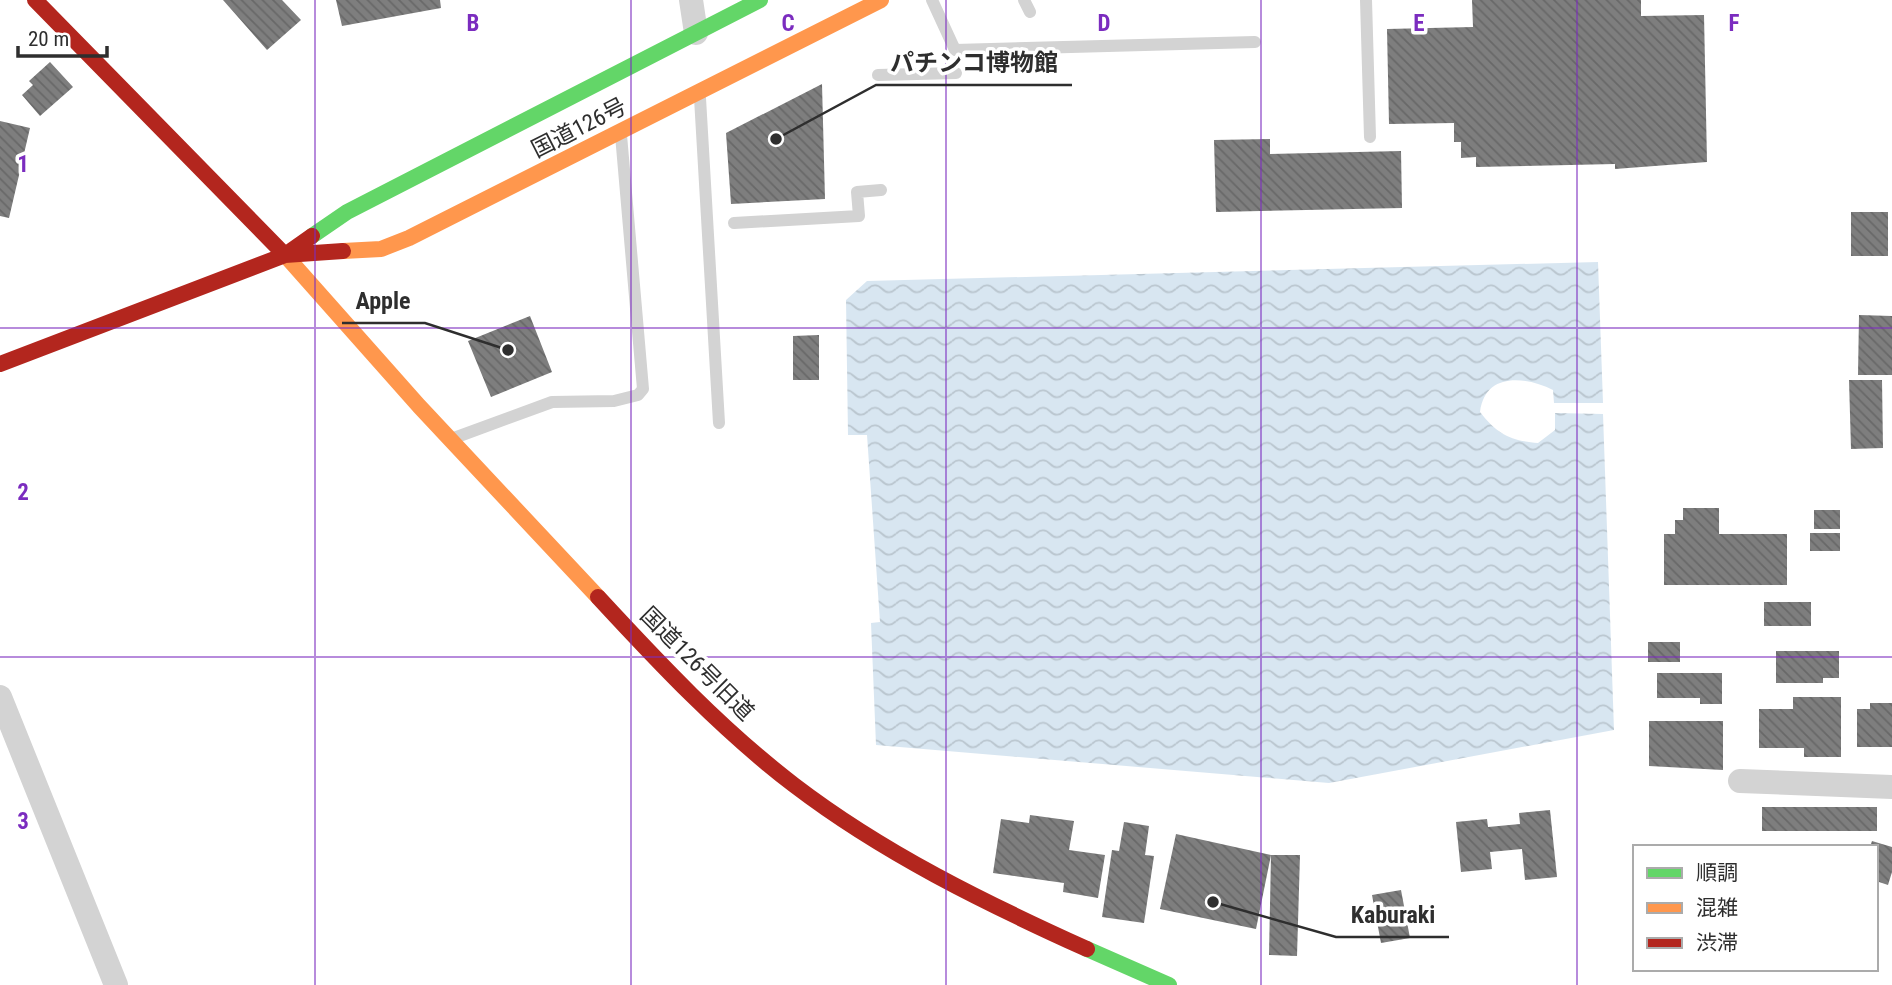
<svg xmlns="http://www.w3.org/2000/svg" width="1892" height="985" font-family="'Roboto Condensed','Noto Sans JP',sans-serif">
<defs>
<pattern id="water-waves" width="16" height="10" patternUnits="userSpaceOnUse" patternTransform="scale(1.75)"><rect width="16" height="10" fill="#d8e6f1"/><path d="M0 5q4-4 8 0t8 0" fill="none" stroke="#bac6cf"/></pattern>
<pattern id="building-back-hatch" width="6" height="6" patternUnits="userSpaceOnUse" patternTransform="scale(1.75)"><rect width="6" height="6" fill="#7e7e7e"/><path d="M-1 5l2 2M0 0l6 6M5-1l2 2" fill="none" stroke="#686868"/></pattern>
</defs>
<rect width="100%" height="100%" fill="#fff"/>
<path fill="url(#water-waves)" d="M1598 262 1603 403H1554L1553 390C1525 376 1485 372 1480 412 1497 434 1511 441 1538 443L1555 430V413L1603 414 1614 730 1329 783 876 745 871 623 880 622 867 435H848L846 300 867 281Z"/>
<path fill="url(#building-back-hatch)" d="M223 0H282L301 20 267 50Z
M336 0H440L441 8 342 26Z
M1472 0H1641V16L1704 15 1707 162 1615 169V164L1476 167V157L1461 158V142H1454V123L1389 124 1387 29 1473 27Z
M50 62 73 87 40 116 22 95 33 85 29 81Z
M822 84 825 199 731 204 726 133Z
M0 121 30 128 9 218 0 216Z
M1270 139V154L1401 151 1402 208 1216 212 1214 140Z
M1851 212H1888V256H1851Z
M1859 315 1892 316V375H1858Z
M530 316 552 372 491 397 468 341Z
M819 335V380H793V336Z
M1849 380H1882L1883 448 1851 449Z
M1683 508H1719V534H1787V585H1664V534H1675V520H1683Z
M1814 510H1840V529H1814Z
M1810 533H1840V551H1810Z
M1764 602H1811V626H1764Z
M1648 642H1680V662H1648Z
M1776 651H1839V678H1823V683H1776Z
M1657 673H1722V704H1700V698H1657Z
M1793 697H1841V757H1804V748H1759V709H1793Z
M1870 703H1892V747H1857V709H1870Z
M1649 721H1723V770L1649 766Z
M1762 807H1877V831H1762Z
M1550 810 1557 877 1525 880 1522 849 1490 852 1492 869 1461 872 1456 822 1487 819 1488 827 1520 824 1519 813Z
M1030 815 1074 821 1069 850 1105 855 1098 898 1063 892 1064 883 993 873 1001 819 1029 823Z
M1124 822 1149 826 1145 855 1154 856 1144 923 1102 917 1112 850 1119 851Z
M1176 834 1271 855 1256 929 1160 909Z
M1872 841 1892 847V872L1888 885 1876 881V847H1870Z
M1271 855H1300L1297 956 1269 955Z
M1401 890 1410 938 1381 943 1372 895Z"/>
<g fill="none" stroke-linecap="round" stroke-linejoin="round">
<path stroke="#d3d3d3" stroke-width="12" d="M932 0 955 50 1255 42
M1024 0 1030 12
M1366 0 1370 137
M878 75 956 73
M700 98 719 423
M734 223 859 216 857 192 881 190
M454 438 552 402 614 401 638 395 643 389 621 135"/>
<path stroke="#d3d3d3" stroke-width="24" d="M691 0 696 33
M0 697 116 985
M1740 781 1892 787"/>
<path stroke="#63d668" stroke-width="16" d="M312 236 347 212 760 0
M1087 949 1169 985"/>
<path stroke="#ff974d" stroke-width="16" d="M343 251 381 249 409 238 881 0
M285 255 419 406 598 597"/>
<path stroke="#b3261e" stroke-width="16" d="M35 0 285 255 343 251
M0 364 285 255 312 236
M598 597C659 663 722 730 794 785 883 853 985 903 1087 949"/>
</g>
<path fill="none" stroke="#7b2cbf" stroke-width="2" stroke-opacity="0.55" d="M315 0V985M631 0V985M946 0V985M1261 0V985M1577 0V985M0 328H1892M0 657H1892"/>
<g text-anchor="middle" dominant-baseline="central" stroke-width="7" stroke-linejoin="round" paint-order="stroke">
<g font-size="23" fill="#2e2e2e" stroke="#fff">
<text transform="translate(579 128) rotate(-27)">国道126号</text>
<text transform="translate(697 664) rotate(45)">国道126号旧道</text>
</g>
</g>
<g font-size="23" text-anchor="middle" font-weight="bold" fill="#7b2cbf" stroke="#fff" stroke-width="7" stroke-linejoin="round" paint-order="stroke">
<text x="473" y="31">B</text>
<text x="788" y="31">C</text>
<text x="1104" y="31">D</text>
<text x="1419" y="31">E</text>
<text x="1734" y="31">F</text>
<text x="23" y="172">1</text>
<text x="23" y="500">2</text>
<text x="23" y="829">3</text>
</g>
<path fill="none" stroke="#2e2e2e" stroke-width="2.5" d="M776 139L876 85H1072M508 350L425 323H342M1213 902L1336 937H1449"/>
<g fill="#2e2e2e" stroke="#fff" stroke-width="2.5">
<circle cx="776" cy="139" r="7"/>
<circle cx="508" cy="350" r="7"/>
<circle cx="1213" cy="902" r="7"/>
</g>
<g font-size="24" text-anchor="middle" font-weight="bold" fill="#2e2e2e" stroke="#fff" stroke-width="7" stroke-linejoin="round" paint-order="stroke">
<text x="974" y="71">パチンコ博物館</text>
<text x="383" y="309">Apple</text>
<text x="1393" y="923">Kaburaki</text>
</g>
<rect x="1633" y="845" width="245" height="126" fill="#ffffff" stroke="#ababab" stroke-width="2"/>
<rect x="1647" y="868" width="35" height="10" fill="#63d668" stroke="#ababab" stroke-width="2"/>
<text x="1696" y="880" font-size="21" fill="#2e2e2e">順調</text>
<rect x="1647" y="903" width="35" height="10" fill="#ff974d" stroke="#ababab" stroke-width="2"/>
<text x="1696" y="915" font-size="21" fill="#2e2e2e">混雑</text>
<rect x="1647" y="938" width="35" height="10" fill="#b3261e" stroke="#ababab" stroke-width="2"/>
<text x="1696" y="950" font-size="21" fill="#2e2e2e">渋滞</text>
<path d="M18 46v10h89v-10" fill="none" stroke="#2e2e2e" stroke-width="3.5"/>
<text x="28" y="46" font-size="21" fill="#2e2e2e" stroke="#ffffff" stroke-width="5" paint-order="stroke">20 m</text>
</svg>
